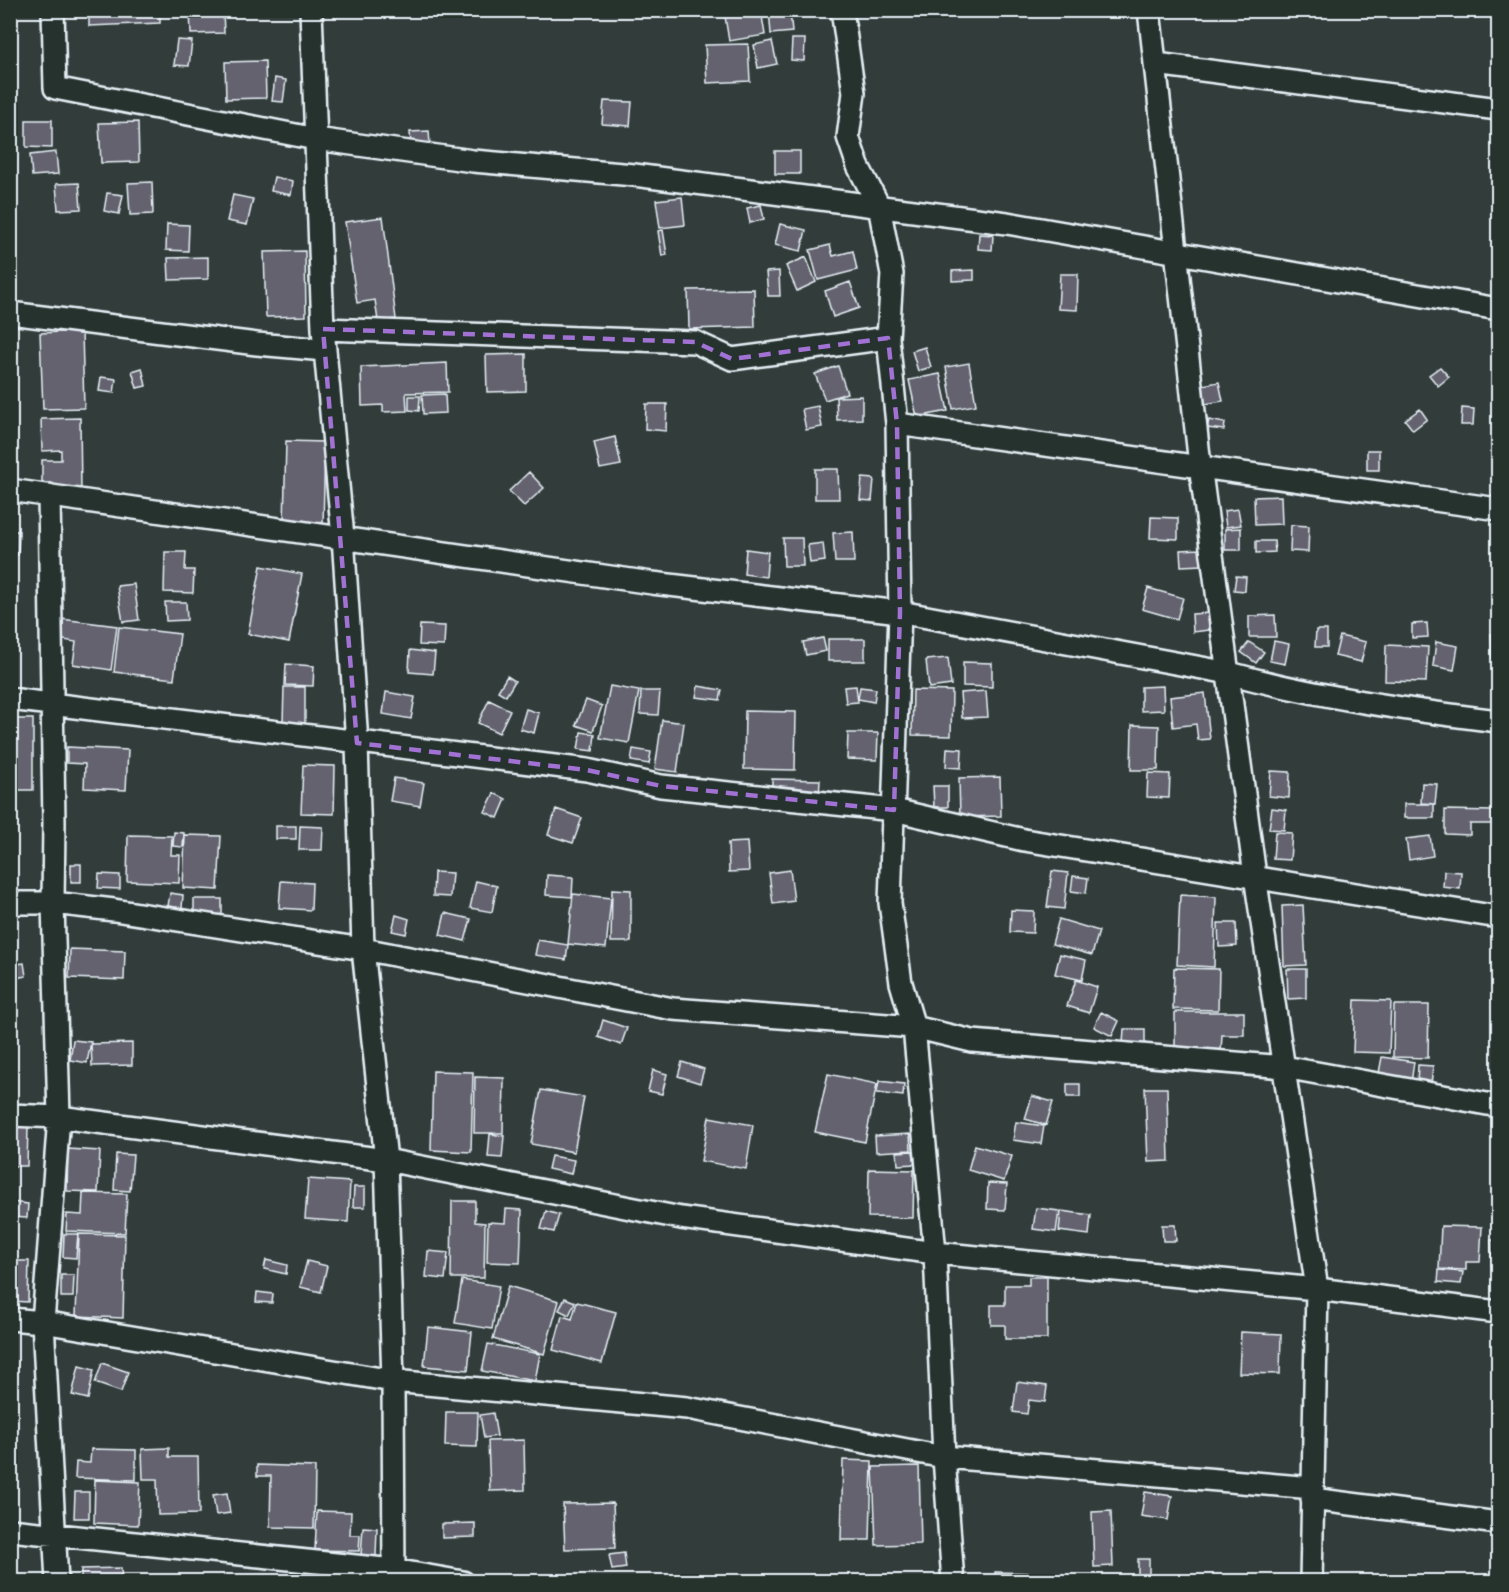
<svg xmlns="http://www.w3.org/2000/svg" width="1509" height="1592" font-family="'Balsamiq Sans',sans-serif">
<rect width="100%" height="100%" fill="#323c3a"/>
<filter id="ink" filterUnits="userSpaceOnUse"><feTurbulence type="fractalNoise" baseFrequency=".0167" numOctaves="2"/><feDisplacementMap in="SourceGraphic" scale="12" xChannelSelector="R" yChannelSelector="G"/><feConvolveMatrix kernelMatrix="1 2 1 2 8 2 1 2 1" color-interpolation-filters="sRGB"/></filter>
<g filter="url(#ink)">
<path fill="#63626e" stroke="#e8f1f8" stroke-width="1.5" d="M89 10H160V23L89 26Z
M190 10H223L224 33 191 34Z
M724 10H761L765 35 729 41Z
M769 10H790L792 32 771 34Z
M1436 10H1454V17L1435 16Z
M792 39H805L804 61 791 60Z
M177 40 192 41 189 66 174 65Z
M772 41 777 64 758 68 754 45Z
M748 44 750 81 707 83 705 45Z
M265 61 266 98 226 99 225 62Z
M275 78 286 80 283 102 272 101Z
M604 101 632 102 630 126 602 124Z
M26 120H52V148L26 147Z
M138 122 139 162 101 163 99 123Z
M429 131 430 145 411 146 410 132Z
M775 151H800V174H775Z
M56 152 58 174 32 176 30 155Z
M274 177 293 181 291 195 271 191Z
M152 182 153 214 130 215 128 183Z
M79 183 81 209 58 210 56 184Z
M107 193 123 195 119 214 104 211Z
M233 195 253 199 247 225 227 221Z
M682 197 685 225 660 228 656 200Z
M761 205 764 219 750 223 747 208Z
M383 217 396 319 378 321 375 300 357 303 345 222Z
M167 224 189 225 188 251 166 250Z
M780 224 806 230 801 251 775 245Z
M663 230 667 255 662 256 658 231Z
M979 234 993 235 992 250 978 249Z
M830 245 833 256 853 251 857 270 818 280 810 250Z
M305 251 306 316 266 317 264 252Z
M208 257V279L169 280 168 258Z
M806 257 816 282 797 291 786 266Z
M974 270V280L952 281V271Z
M779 271 780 296H768L766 272Z
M1060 274H1078L1077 310 1058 309Z
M850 282 859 308 833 317 825 291Z
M754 289 755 327 689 329 688 290Z
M82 331 84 408 43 409 40 333Z
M925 347 931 367 918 371 912 351Z
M526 354V391L487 392 486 355Z
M447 363 448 392 406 393 407 411 383 412V405L362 406 361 367Z
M969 363 976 405 953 409 946 367Z
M838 366 847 393 825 400 815 374Z
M1440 367 1449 377 1438 386 1429 375Z
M142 368 146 386 137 388 132 371Z
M940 374 948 411 917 417 909 380Z
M101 377 116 379 114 393 99 391Z
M1219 382 1223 401 1205 404 1202 385Z
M445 394 446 413 423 414 422 395Z
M409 396H420L419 411 409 410Z
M862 396V419L837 420 836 397Z
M646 404H667L666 431 645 429Z
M818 406 822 427 806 430 802 409Z
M1462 408 1474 409 1473 425H1461Z
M1420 409 1427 419 1413 430 1405 420Z
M80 418 81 492 42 493V460H61V450L42 451 41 419Z
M1209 420 1225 423 1224 430 1207 428Z
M615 437 621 465 600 469 594 442Z
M286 441 325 442 323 525 284 524Z
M1367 450H1379V470H1367Z
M815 469H838L839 499H815Z
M529 472 544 488 524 506 509 491Z
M862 478 874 479 872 501 860 500Z
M1281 496 1282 524 1255 525 1254 497Z
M1238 509 1241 525 1226 527 1224 511Z
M1151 517 1178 518V539L1150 538Z
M1291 525 1309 526 1308 552 1290 551Z
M1241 528V550H1225V529Z
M10 531H19L18 555H10Z
M853 532 854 562H835L833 533Z
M783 538H802L803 566H784Z
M1256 541H1274L1275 552 1256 553Z
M823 543 825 561 810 563 808 545Z
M746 549 768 552 766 577 744 574Z
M1201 549 1202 565 1181 566 1180 550Z
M165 552H186L185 570H194L193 593 164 592Z
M261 566 302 574 289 642 248 634Z
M1236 576 1246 577 1245 591 1234 590Z
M134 584 139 620 123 622 117 586Z
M1148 588 1183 598 1177 619 1142 609Z
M165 602H186L187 620 166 621Z
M1208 613 1209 630 1193 632 1192 614Z
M1275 615 1276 637H1249V616Z
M61 619 117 626 111 670 73 664 76 642 58 639Z
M1427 623 1428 637 1412 638V624Z
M420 625 445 626 444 646 419 645Z
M119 627 180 634 174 679 114 672Z
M1316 630H1327V647H1315Z
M1498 633V658H1492L1491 634Z
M1340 636 1366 642 1361 662 1335 656Z
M823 638 826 651 806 655 803 642Z
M828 639H865V661H828Z
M1274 641 1289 644 1285 664 1270 661Z
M1249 642 1264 652 1256 663 1241 652Z
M1436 642 1458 646 1454 670 1433 666Z
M1386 645 1428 647 1426 682 1385 681Z
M410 650 435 653 433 674 409 672Z
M948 658 951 685 929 688 926 660Z
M963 662 992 663V687L963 686Z
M286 664 314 666 313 686 285 685Z
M507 676 515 681 506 696 498 691Z
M610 686 639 691 629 743 600 738Z
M698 686 722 690 720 700 696 697Z
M856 686 858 702 846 703 844 687Z
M1163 686 1164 710 1141 711V687Z
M284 687H305V724L283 723Z
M860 687 876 689 874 702 858 699Z
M913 690 952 691 951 736 912 735Z
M641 691H660L658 715 640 714Z
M986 691 988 717 962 718 960 693Z
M386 692 415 697 411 719 383 714Z
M1205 693 1210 739 1198 740 1196 724 1173 727 1170 697Z
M489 700 510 710 499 733 478 723Z
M586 700 602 706 593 731 576 725Z
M526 709 539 713 534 733 520 729Z
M745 711 796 712 795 770 744 769Z
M10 719H33V790H10Z
M662 720 684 723 677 772 655 769Z
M1132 725 1159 726 1158 770H1131Z
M581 732 595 734 593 751 578 749Z
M848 733H878L877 760 847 759Z
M67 747 128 750 126 790 84 788 85 764 67 763Z
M947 748 962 749 961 768 946 767Z
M633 749 651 752 649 764 631 761Z
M303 765 335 766 334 814 301 813Z
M1271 771 1290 772 1289 798 1269 796Z
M1148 773 1170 774 1169 798 1147 797Z
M1000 777 1001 816 960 817 959 778Z
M394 778 424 783 420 806 390 801Z
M772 779 820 780 819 798 772 797Z
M1422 783 1437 784 1435 804 1421 803Z
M933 786H948V807H934Z
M494 793 506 799 498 818 485 812Z
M1404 804H1434V818H1404Z
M1272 808 1286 810 1284 830 1269 829Z
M556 809 582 818 573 843 548 835Z
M1445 810 1493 811V824H1470V835L1445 834Z
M276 826H296V839H276Z
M300 826 323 827 322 850H299Z
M174 832 184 833 183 847 173 846Z
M1275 832 1292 833 1290 860 1273 859Z
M128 835 172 836 171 855H180L179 883 127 881Z
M185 835 221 836 218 890 183 888Z
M1430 836 1433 856 1409 860 1406 839Z
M747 842 749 871 729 872 728 843Z
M71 864H81V882H71Z
M790 870 794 901 773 904 769 873Z
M1052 871 1068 873 1064 909 1047 907Z
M1444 871 1461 872 1460 889 1443 887Z
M434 872 452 873 450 897 433 896Z
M99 874 120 875V889L98 888Z
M547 875 573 877 572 897 546 895Z
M1073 876 1088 878 1086 893 1071 891Z
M281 881 312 883 311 910 279 908Z
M476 881 497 886 492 912 470 908Z
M612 889 631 890V942H611Z
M170 893 183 895 182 908 168 906Z
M573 894 611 898 606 948 568 944Z
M1180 895 1216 897 1214 967 1177 965Z
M194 899H222V915L194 916Z
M1303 905 1306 965 1284 966 1282 906Z
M1011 910 1034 911 1033 933 1010 932Z
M445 913 471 919 465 941 440 935Z
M396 915 409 919 406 934 392 931Z
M1059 919 1099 931 1092 955 1052 944Z
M1218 923H1236L1237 946 1219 947Z
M538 940 568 945 566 960 535 955Z
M70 949 125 951 124 980 69 978Z
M1060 954 1086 960 1082 980 1055 974Z
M24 963 26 976 10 979V965Z
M1174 968 1219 969 1218 1010 1173 1009Z
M1287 969H1306V998L1288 999Z
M1076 980 1097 987 1089 1013 1067 1006Z
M1355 1000 1391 1001 1389 1053 1353 1052Z
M1394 1005H1429L1428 1058 1393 1057Z
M1101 1012 1119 1021 1112 1036 1094 1027Z
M1175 1012H1244V1035H1222L1221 1052H1175Z
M603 1020 627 1028 621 1045 598 1037Z
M1124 1029H1145V1045L1123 1044Z
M73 1040 91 1042 87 1063 70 1060Z
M132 1043V1065L92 1066 91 1044Z
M1382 1057 1414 1062 1411 1083 1378 1078Z
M682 1062 704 1069 700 1083 678 1076Z
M1418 1065 1433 1066 1431 1085 1417 1084Z
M653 1070 667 1074 662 1094 648 1091Z
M433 1071 473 1072 471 1152 431 1150Z
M828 1074 877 1084 865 1142 815 1132Z
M475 1077 504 1078 503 1133H474Z
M879 1081 904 1084 903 1096 877 1093Z
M1067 1084H1080V1097H1067Z
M1145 1088H1167L1169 1161 1148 1162Z
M541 1090 584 1097 574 1152 531 1144Z
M1032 1096 1053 1102 1046 1125 1025 1119Z
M709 1117 753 1125 746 1169 701 1161Z
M1016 1122 1044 1126 1041 1144 1013 1140Z
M10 1125 28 1126 27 1166H10Z
M490 1134 504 1136 502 1158 488 1157Z
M910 1134 911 1150 876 1152 875 1136Z
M975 1145 1012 1156 1004 1181 968 1170Z
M68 1149 100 1151 98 1192 67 1191Z
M913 1151 915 1164 898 1165 897 1152Z
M116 1154 133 1155 130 1191 114 1190Z
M551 1156 574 1160 571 1174 548 1169Z
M869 1169 914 1170 913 1218 868 1217Z
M308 1179 350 1182 348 1222 305 1219Z
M988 1183 1007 1184 1005 1210 987 1209Z
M354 1187H365V1207H353Z
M83 1193 127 1194 125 1233 66 1231 67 1214 82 1215Z
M452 1201H475V1222L485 1223 484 1278H451Z
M11 1202 28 1204 27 1218 10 1217Z
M1036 1208 1059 1211 1056 1232 1033 1229Z
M506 1209 522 1210 520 1263 487 1262 488 1222 505 1223Z
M546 1211 559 1215 554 1232 541 1229Z
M1061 1211 1091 1215 1089 1235 1059 1231Z
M1162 1225H1175L1176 1241H1163Z
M1441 1226 1482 1227 1480 1262H1466V1270L1439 1269Z
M64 1234H78L76 1258 63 1257Z
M79 1234 125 1235 123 1318 76 1316Z
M1491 1240H1498V1267H1492Z
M428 1251 448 1253 445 1279 426 1277Z
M266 1260 287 1265 286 1274 264 1269Z
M10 1261H29L28 1302 10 1301Z
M307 1261 327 1266 321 1292 300 1287Z
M1439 1270 1463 1272 1461 1284 1438 1282Z
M61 1275H74L73 1297H61Z
M1029 1277H1047V1339H1005V1325H991V1305H1005V1285H1029Z
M462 1280 499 1286 492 1329 455 1323Z
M508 1286 559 1301 544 1354 493 1339Z
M257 1292 273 1294 272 1303 256 1302Z
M565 1298 575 1302 569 1315 559 1310Z
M577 1302 616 1312 602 1363 553 1350 562 1316 572 1319Z
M428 1327 472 1332 468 1370 424 1366Z
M1241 1332 1281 1334 1280 1374 1239 1373Z
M488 1344 540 1354 535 1381 482 1371Z
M102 1363 128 1372 121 1392 95 1383Z
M79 1366 94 1370 88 1399 72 1395Z
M1017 1382 1047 1386 1045 1402 1029 1400 1027 1414 1013 1412Z
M446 1412H478L477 1447 445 1446Z
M493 1413 497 1436 484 1438 480 1415Z
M524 1440 525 1490 490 1491 488 1441Z
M169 1448V1457H198L199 1514 158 1515 157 1479H143L142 1449Z
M91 1449 136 1450V1480L75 1478 76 1462 90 1463Z
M10 1458 16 1459 15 1478H10Z
M843 1460 872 1461 870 1540H841Z
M257 1465 315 1467 314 1528 270 1527 271 1476H257Z
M919 1466 921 1544 876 1545 873 1467Z
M95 1480 140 1482 138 1525 94 1523Z
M75 1492H89V1518H74Z
M1145 1492 1172 1496 1168 1520 1141 1516Z
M227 1493 230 1513 216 1515 213 1495Z
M613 1503 615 1548 565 1549 563 1504Z
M317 1511 351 1512 350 1535H360L359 1551 315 1550Z
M1111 1511 1113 1566 1094 1567 1092 1512Z
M475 1523V1537L442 1538V1524Z
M363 1527 377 1528 376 1556 361 1555Z
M624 1553 626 1568 612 1570 609 1555Z
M1138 1559H1149V1575H1138Z
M121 1568 122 1582H81V1569Z
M995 1572 1036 1573V1582H995Z
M1082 1578V1582H1039V1579Z"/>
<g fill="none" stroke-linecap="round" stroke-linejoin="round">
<defs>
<path id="street" d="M53 10 55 88 316 139 473 161 634 175 1007 223 1498 309
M311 10 323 329 343 537 357 743 363 949 386 1160 393 1381 394 1582
M842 10 854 93 848 137 858 166 879 206 892 274 888 338 897 424 900 612 890 903 901 983 914 1027 935 1253 944 1457 953 1582
M1149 10 1200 465 1255 876 1317 1289 1311 1582
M1156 64 1498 109
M10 313 257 344 325 350
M323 329 695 342 732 359 888 338
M897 424 1498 509
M10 490 652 583 900 612 1229 673C1317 697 1408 710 1498 721
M10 699 587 770 661 786 894 810 1024 840 1498 917
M10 903H53L114 910 363 949 673 1009 914 1027 972 1041 1284 1067 1498 1106
M10 1115 59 1117 386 1160 681 1218 935 1253 1317 1289 1498 1312
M10 1319 43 1322 59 1117 53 903 54 823 49 495
M1312 1499 1498 1523
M10 1530 394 1570 463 1582
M57 1582 43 1322 393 1381 687 1408 944 1457 1313 1488"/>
</defs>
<use href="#street" stroke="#e8f1f8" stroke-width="26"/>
<use href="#street" stroke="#26332d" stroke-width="21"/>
</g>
</g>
<path fill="none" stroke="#a171d3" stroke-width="4.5" stroke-dasharray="12 8" stroke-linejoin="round" d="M323 329 695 342 732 359 888 338 897 424 900 612 894 810 661 786 587 770 357 743Z"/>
<rect width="1509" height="1592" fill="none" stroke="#26332d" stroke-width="36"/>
<rect x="18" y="18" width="1473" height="1556" fill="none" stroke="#e8f1f8" stroke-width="2" filter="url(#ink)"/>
</svg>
